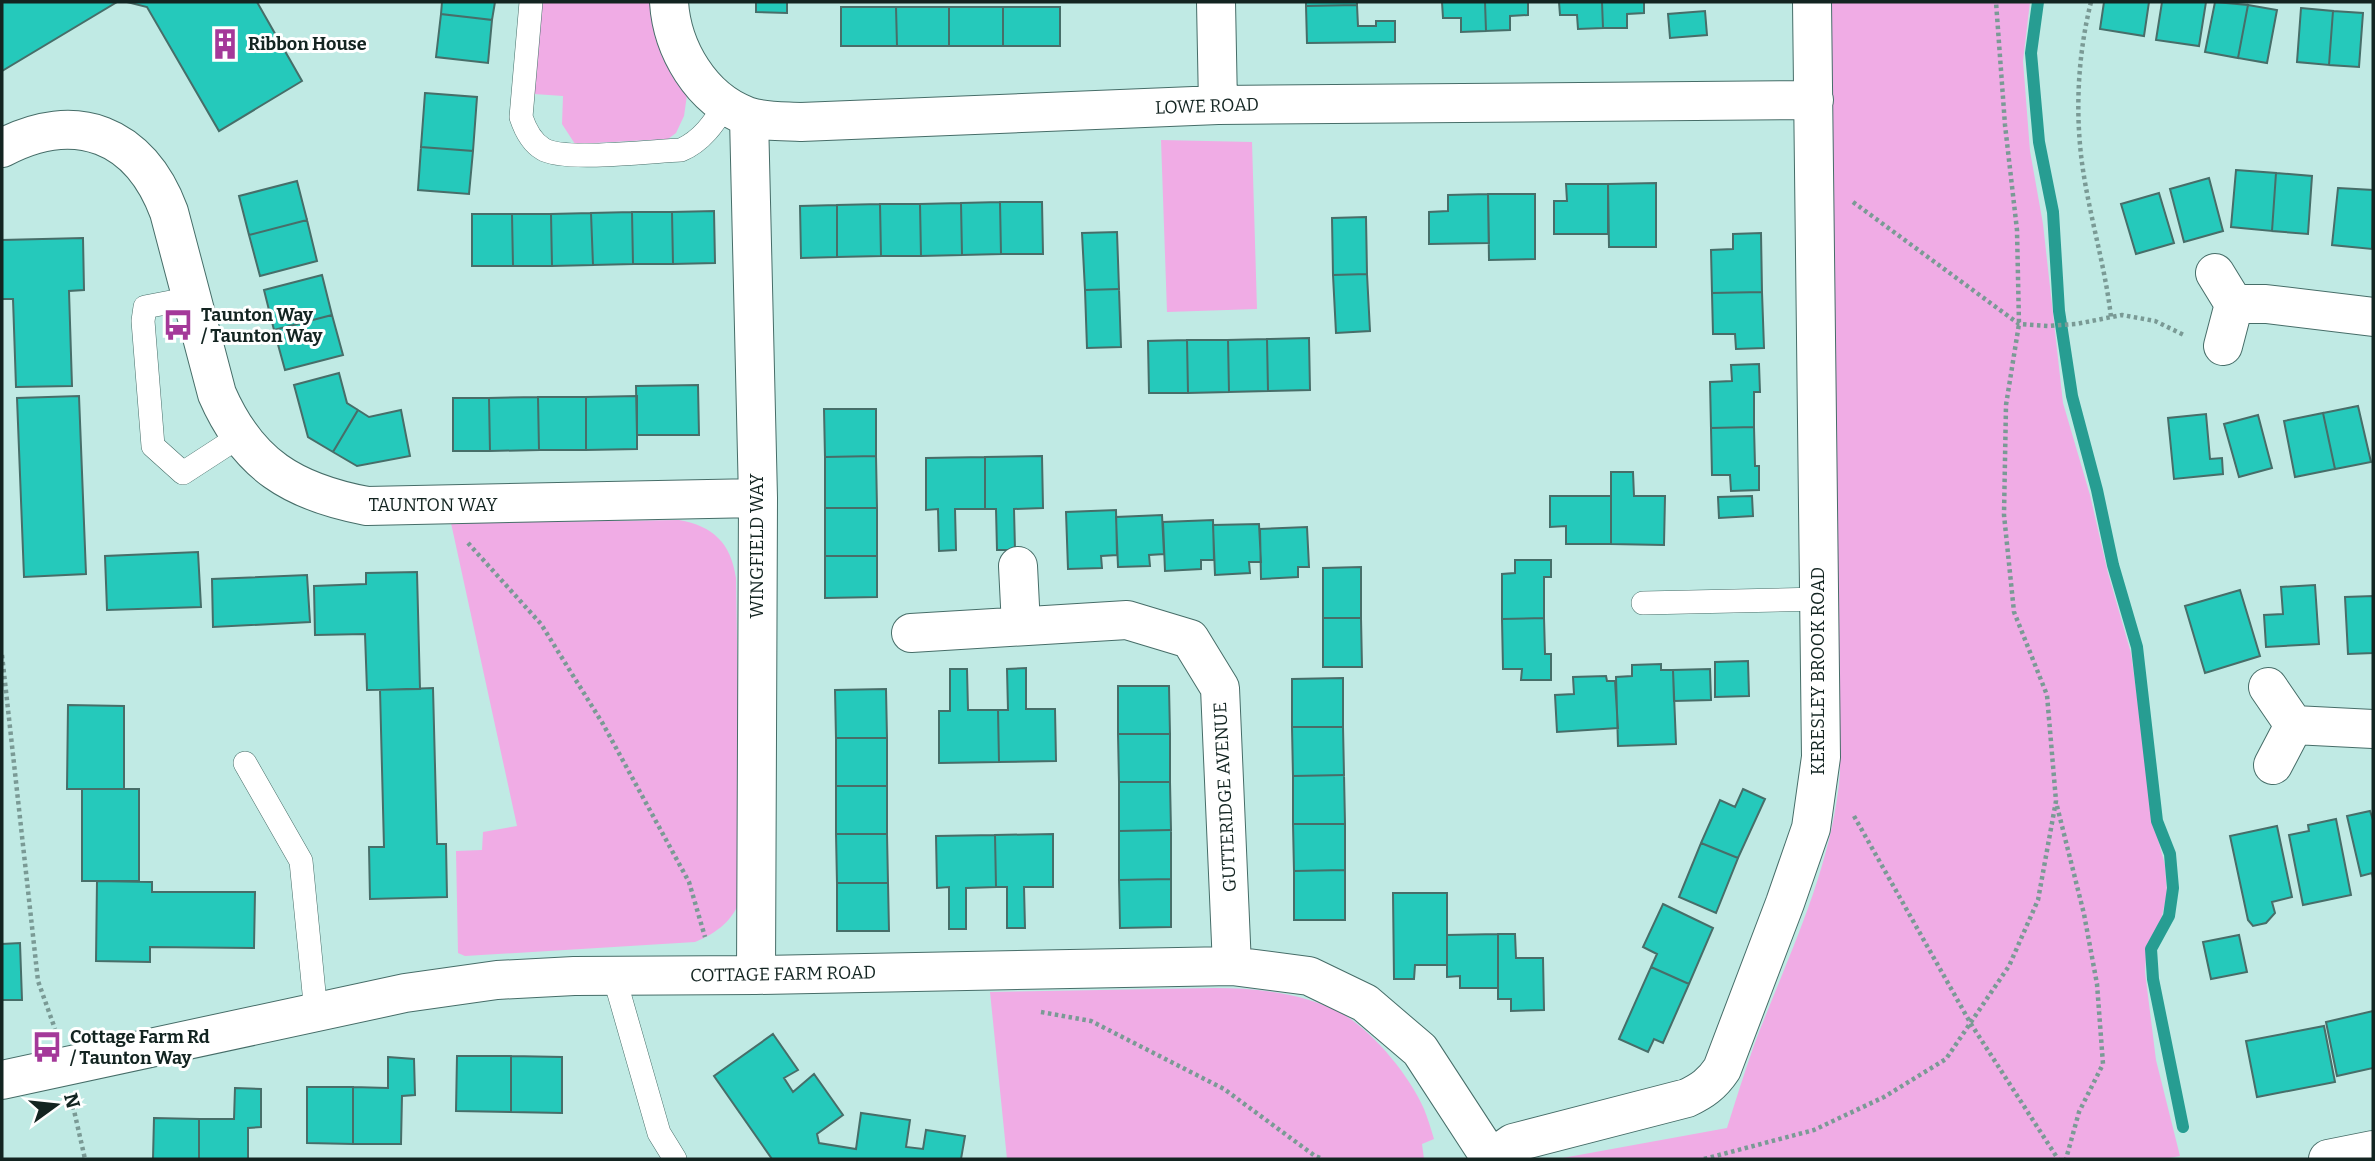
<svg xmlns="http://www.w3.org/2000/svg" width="2375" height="1161" font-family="Bitter,serif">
<rect width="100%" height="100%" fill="#c0eae4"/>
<path fill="#f0ace5" d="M542 2H653L687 95 684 116 676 133 668 139 575 144 562 124 563 96 534 94Z
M1829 2H2030L2023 61 2030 151 2043 224 2063 403 2090 495 2108 573 2131 653 2155 828 2165 865 2167 894 2161 920 2146 955 2145 972 2156 1060 2180 1156 2164 1159H1557L1727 1128C1739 1091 1750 1053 1765 1017 1797 937 1833 859 1840 773Z
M1161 140 1252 142 1257 309 1167 312Z
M679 520C713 526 731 543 736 578L741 897C734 920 717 933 695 942L465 956 458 953 456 851 482 850 483 832 517 826 451 523Z
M1215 988C1257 988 1303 993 1341 1013 1372 1030 1410 1076 1424 1109 1428 1119 1431 1129 1434 1139L1422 1144 1424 1159H1007L990 992Z"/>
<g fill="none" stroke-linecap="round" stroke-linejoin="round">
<path stroke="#279d92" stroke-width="12" d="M2038 2 2031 53 2039 142 2053 212 2059 311 2065 350 2072 396 2097 490 2113 565 2137 647 2157 821 2170 854 2173 888 2169 916 2151 949 2153 979 2183 1127"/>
</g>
<path fill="#25c9bb" stroke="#476e69" stroke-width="2" d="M2 2H117L2 71Z
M127 2H257L302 81 219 131 147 7Z
M442 2H495L492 20 441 14Z
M756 2H787V13L756 12Z
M1306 2H1357V5L1306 6Z
M1442 2H1485L1486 31 1461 32V18H1443Z
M1485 2H1528V15L1510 16V30L1486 31Z
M1559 2H1602L1603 28 1578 29 1577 15H1560Z
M1602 2H1644V13L1627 14V28H1603Z
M2104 2H2149L2144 36 2100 29Z
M2162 2H2206L2199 46 2156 40Z
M2215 2 2248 5 2238 58 2205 52Z
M1357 5 1358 26H1376V21H1395V42L1307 43 1306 6Z
M2248 5 2277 10 2267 63 2238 58Z
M841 7H896L897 46H841Z
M896 7H949V46H897Z
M949 7H1003V46H949Z
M1003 7H1060V46H1003Z
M2301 8 2333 11 2329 65 2297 62Z
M1705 11 1707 35 1670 38 1668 14Z
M2333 11 2363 13 2359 67 2329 65Z
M441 14 492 20 488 63 436 57Z
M425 93 477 97 473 151 421 147Z
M421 147 473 151 469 194 418 190Z
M2236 170 2276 173 2272 231 2231 227Z
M2276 173 2312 176 2308 234 2272 231Z
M2209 178 2223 231 2184 242 2170 189Z
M297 181 307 220 249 235 239 196Z
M1656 183V247H1609L1608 184Z
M1566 184H1608V234H1554V201H1567Z
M2338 188 2373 190 2372 249 2332 245Z
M2159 193 2174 243 2136 254 2121 204Z
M1488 194H1535V259L1489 260Z
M1488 194 1489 243 1429 244V212L1448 211V195Z
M1000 202 1001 254 962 255 961 203Z
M1000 202H1042L1043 254H1001Z
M961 203 962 255 921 256 920 204Z
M880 204 881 256 837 257V205Z
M880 204H920L921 256H881Z
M837 205V257L801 258 800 206Z
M714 211 715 263 673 264 672 212Z
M632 212H672L673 264H633Z
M632 212 633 264 593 265 591 213Z
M591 213 593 265 552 266 551 214Z
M472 214H512L513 266H472Z
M512 214H551L552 266H513Z
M1366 217 1367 274 1333 275 1332 218Z
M307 220 317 261 260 276 249 235Z
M1117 232 1119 289 1085 290 1082 233Z
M1761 233 1762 292 1712 293 1711 250 1733 249V234Z
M83 238 84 290 69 291 72 386 16 387 13 299H2V240Z
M1367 274 1370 331 1336 333 1333 275Z
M322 275 332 315 274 330 264 290Z
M1119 289 1121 347 1087 348 1085 290Z
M1762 292 1764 348 1736 349 1735 334H1713L1712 293Z
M332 315 343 355 285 370 274 330Z
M1309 338 1310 390 1268 391 1267 339Z
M1267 339 1268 391 1229 392 1228 340Z
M1187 340H1228L1229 392 1188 393Z
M1187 340 1188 393H1149L1148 341Z
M1759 364 1760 392H1754V427L1711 428 1710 382 1732 381 1731 365Z
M339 373 347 403 358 410 333 452 308 437 294 385Z
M698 385 699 435H637L636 386Z
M79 396 86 574 24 577 17 398Z
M637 396V449L586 450V397Z
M538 397H586V450H539Z
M538 397 539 450 490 451 489 398Z
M453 398H489L490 451H453Z
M2358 406 2371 462 2335 469 2323 413Z
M824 409H876V456L825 457Z
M358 410 369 417 401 410 410 456 357 466 333 452Z
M2323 413 2335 469 2295 477 2284 421Z
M2206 414 2210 459 2222 458 2223 474 2174 479 2168 418Z
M2258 415 2272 468 2239 477 2224 424Z
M1754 427 1755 466H1759V490L1731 491 1730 475H1712L1711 428Z
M876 456 877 508H825V457Z
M1042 456 1043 508 1014 509 1015 550H997L996 509H985V457Z
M985 457V509H955L956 550 939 551 938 509 926 510V458Z
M1611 472H1633L1634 496H1665L1664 545 1611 544Z
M1550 496H1611V544H1566V526L1550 527Z
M1752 496 1753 516 1719 518 1718 497Z
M825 508H877V556H825Z
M1116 510 1117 555 1101 556 1102 568 1068 569 1066 512Z
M1162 515 1164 554 1149 555 1150 566 1118 567 1116 517Z
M1213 520 1214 560H1201V569L1165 571 1163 522Z
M1259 524 1261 562H1249L1250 573 1215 575 1213 525Z
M1307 527 1309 567H1298V577L1261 579 1260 529Z
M198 552 201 607 107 610 105 556Z
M825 556H877V597L825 598Z
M1515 560H1551V577H1544V618L1502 619V574L1515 573Z
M1361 567V618H1323V568Z
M417 572 420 689 367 690 365 634 315 635 314 586 366 584V573Z
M307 575 310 622 213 627 212 579Z
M2315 585 2319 644 2266 647 2264 615 2283 614 2281 587Z
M2240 590 2260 656 2205 673 2185 606Z
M2373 596V653L2348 654 2345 597Z
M1323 618H1361L1362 667H1323Z
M1544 618 1545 654H1551V680H1521L1522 669H1503L1502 619Z
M1748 661 1749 696 1715 697V662Z
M1661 664V670H1673L1676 744 1618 746 1616 677 1632 676V665Z
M1026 668V709H1055L1056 761 999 762 998 710H1008L1007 669Z
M950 669H967L968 710H998L999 762 939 763V711H950Z
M1710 669 1711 700 1674 701 1673 670Z
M1606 676 1607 681H1615L1618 728 1557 732 1555 695 1574 694 1573 677Z
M1343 678V727H1292V679Z
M1118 686H1169L1170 734H1118Z
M433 688 437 844H446L447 897 370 899 369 847H384L380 690Z
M886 689 887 738H836L835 690Z
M68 705 124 706V789H67Z
M1292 727H1343L1344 775 1293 776Z
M1118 734H1170V782H1119Z
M836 738H887V786H836Z
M1344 775 1345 824H1293V776Z
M1119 782H1170L1171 830 1119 831Z
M836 786H887V834H836Z
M82 789H139V881H82Z
M1743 789 1765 799 1738 858 1701 843 1720 800 1735 807Z
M2370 811 2373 820V878L2372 873 2361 876 2347 816Z
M2336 819 2351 895 2303 905 2289 835 2309 831 2308 825Z
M1293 824H1345V870L1294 871Z
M2277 826 2292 897 2272 902 2275 913 2266 923 2253 926 2248 920 2230 836Z
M1171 830V879L1119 880V831Z
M836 834H887L888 883H837Z
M1053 834V887H1024L1025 928H1007V887H996L995 835Z
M995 835 996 887 966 888V929H949V887L937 888 936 836Z
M1701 843 1738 858 1716 913 1679 897Z
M1345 870V920H1294V871Z
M1171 879V927L1120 928 1119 880Z
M97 881 152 882V892H255L254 948 150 947V962L96 961Z
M837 883H888L889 931H837Z
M1393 893H1447V965H1415L1414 979H1394Z
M1663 904 1713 928 1689 984 1651 967 1657 954 1643 947Z
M1498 934V988H1460V976L1447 977V935Z
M1498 934H1515L1516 958H1543L1544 1010 1511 1011V999H1498Z
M2239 935 2247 972 2211 979 2203 942Z
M20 943 22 1000H2V944Z
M1651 967 1689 984 1663 1043 1654 1039 1648 1052 1619 1039Z
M2373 1011V1068L2337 1076 2326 1022Z
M2324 1026 2335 1082 2257 1097 2246 1041Z
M773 1034 798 1070 784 1078 793 1092 814 1074 843 1115 817 1134 819 1143 856 1149 861 1113 910 1120 906 1147 923 1149 926 1130 965 1136 961 1159H772L714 1076Z
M457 1056H511V1112L456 1111Z
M511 1056 562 1057V1113L511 1112Z
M388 1057 414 1059 415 1095 402 1096 401 1144H353V1087L388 1088Z
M307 1087H353V1144L307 1143Z
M235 1088 261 1089V1127L248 1128V1159H199V1119H234Z
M154 1118 199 1119V1159H153Z"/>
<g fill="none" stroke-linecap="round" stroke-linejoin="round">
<defs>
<path id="lane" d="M531 2 521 117C525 129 531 142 543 149 563 162 653 151 681 150 702 141 714 123 726 104
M192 298 145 307 143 321 153 446 183 473 240 436
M1643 603 1819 599
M245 763 301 861 316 1013
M614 976 659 1133 675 1159"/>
<path id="street" d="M669 2C672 49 701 99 747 116 764 122 783 121 801 122L1218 105 1814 100
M1216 2 1218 105
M749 117 758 498 756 975
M2 148C76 109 140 134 169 212L217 394C248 465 293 492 367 506L758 498
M2215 273 2234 304 2223 346
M2234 304H2266L2373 317
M1018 566 1021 626
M911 633 1127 620 1190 639 1220 688 1232 966
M2268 687 2294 725 2273 765
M2294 725 2373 729
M2 1080 405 993 497 980 574 976 756 975 1232 966 1309 976 1365 1003 1420 1050 1491 1159
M1490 1159 1513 1143 1687 1098C1702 1091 1712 1084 1722 1069L1785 903 1811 828 1821 757 1812 2
M2328 1159 2373 1150"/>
</defs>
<use href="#lane" stroke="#466d68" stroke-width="24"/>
<use href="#street" stroke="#466d68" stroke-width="40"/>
<path stroke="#7a9a95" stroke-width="4.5" stroke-dasharray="3.5 3.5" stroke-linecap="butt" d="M2091 2C2078 54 2075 110 2082 163 2089 215 2105 265 2111 317
M1853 202 2019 324 2049 326 2076 324 2122 315 2155 321 2184 335
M468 543 541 624 603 724 689 882 705 937
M2 655 38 981 55 1029
M2057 806 2084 914 2097 984 2103 1064 2079 1112 2066 1159
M1854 816 1971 1024 2058 1159
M1041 1012 1091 1021 1224 1089 1315 1156 1323 1159
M73 1106 85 1159
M1704 1159 1814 1130 1884 1097 1946 1059 2009 966 2038 900 2056 801 2047 695 2014 612 2004 515 2006 405 2019 324 2017 230 2005 125 1996 2"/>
<use href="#lane" stroke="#fff" stroke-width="23"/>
<use href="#street" stroke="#fff" stroke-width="38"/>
</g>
<defs>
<symbol id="building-bare" viewBox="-9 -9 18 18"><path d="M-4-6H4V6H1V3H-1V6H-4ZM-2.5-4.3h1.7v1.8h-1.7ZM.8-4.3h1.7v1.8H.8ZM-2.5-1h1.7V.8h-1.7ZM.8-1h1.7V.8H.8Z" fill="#a43999" stroke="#fff" stroke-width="2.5" paint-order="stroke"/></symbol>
<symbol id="bus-bare" viewBox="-9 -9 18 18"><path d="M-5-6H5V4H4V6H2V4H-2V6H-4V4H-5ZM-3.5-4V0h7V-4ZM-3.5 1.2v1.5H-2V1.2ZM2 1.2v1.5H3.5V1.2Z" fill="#a43999" stroke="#fff" stroke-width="2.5" paint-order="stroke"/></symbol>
</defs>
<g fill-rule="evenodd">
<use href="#building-bare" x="203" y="22" width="44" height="44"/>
<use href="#bus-bare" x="156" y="303" width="44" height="44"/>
<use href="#bus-bare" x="25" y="1025" width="44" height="44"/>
</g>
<g text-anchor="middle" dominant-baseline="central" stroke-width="6" stroke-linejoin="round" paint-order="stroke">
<g font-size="18" font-weight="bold" fill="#132421" stroke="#fff" text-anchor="start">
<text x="248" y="44">Ribbon House</text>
<text x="201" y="315">Taunton Way<tspan x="201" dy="21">/ Taunton Way</tspan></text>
<text x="70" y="1037">Cottage Farm Rd<tspan x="70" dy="21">/ Taunton Way</tspan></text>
</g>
<g font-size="18" fill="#132421" stroke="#fff">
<text transform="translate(1207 106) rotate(-2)">LOWE ROAD</text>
<text x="433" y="505">TAUNTON WAY</text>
<text transform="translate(757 546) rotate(-90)">WINGFIELD WAY</text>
<text transform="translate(1818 671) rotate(-90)">KERESLEY BROOK ROAD</text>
<text transform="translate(1225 797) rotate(-93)">GUTTERIDGE AVENUE</text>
<text transform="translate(783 974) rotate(-1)">COTTAGE FARM ROAD</text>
</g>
</g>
<rect width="2375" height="1161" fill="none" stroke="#132421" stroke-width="7"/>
<g transform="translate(56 1105) rotate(75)" stroke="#ffffff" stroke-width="5" paint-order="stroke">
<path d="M0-5L12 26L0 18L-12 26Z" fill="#132421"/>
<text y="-10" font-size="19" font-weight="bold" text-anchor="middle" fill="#132421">N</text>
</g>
</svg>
